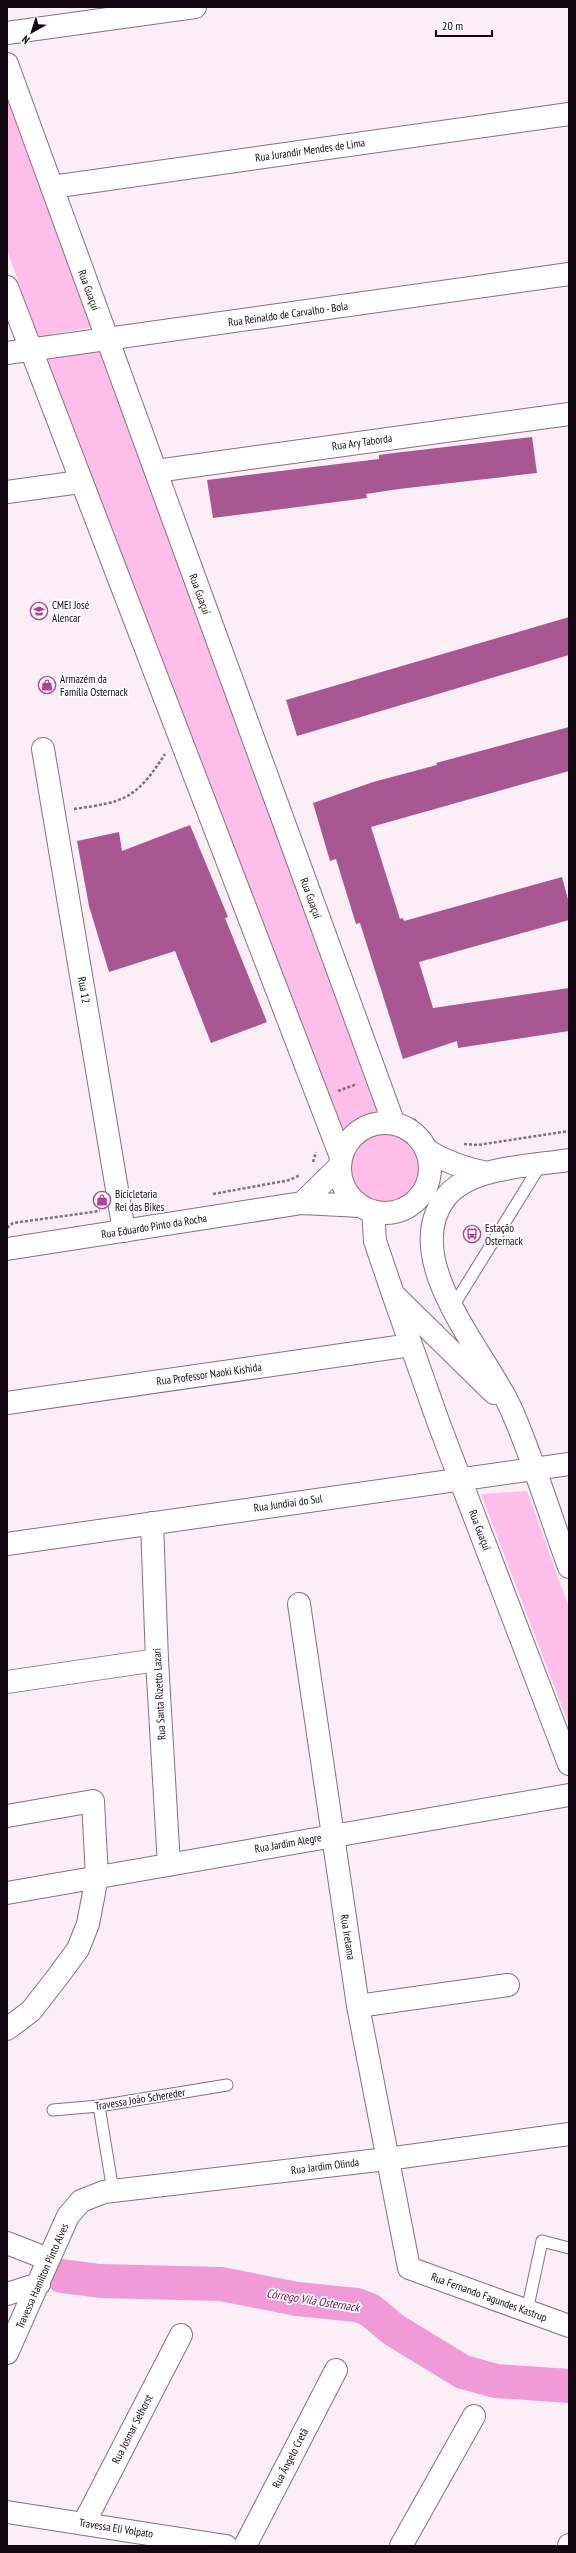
<svg xmlns="http://www.w3.org/2000/svg" width="576" height="2553" font-family="'PT Sans Narrow',sans-serif">
<rect width="100%" height="100%" fill="#fceef7"/>
<path fill="#febeea" d="M7 85 92 327 38 337 7 250Z
M101 350 377 1111 339 1131 45 358Z
M345 1168a38 38 0 1 1 76 0a38 38 0 1 1-76 0Z
M527 1491 569 1608V1725L481 1494Z"/>
<g fill="none" stroke-linecap="round" stroke-linejoin="round">
<path stroke="#f19ad8" stroke-width="34" d="M62 2276 100 2281 221 2284 297 2299 357 2305 370 2310 394 2330 463 2372 496 2381 569 2386"/>
</g>
<path fill="#a85793" d="M532 437 537 473 399 489 366 494 367 498 213 518 207 480 379 459V455L394 453Z
M569 617V655L297 736 286 700Z
M569 727V771L371 827 400 919 403 918 404 921 562 877 569 903V920L419 962 433 1008 569 988V1031L458 1048 457 1041 403 1059 360 923 356 924 336 859 330 861 313 803 373 782 437 765 436 763Z
M190 825 228 917 225 918 267 1022 211 1043 175 951 109 972 89 906 77 841 119 832 122 851Z"/>
<g fill="none" stroke-linecap="round" stroke-linejoin="round">
<defs>
<path id="lane" d="M452 1308 541 1164
M99 2106 113 2191
M53 2110 99 2106 227 2085
M527 2311 542 2241 569 2248"/>
<path id="street" d="M7 33 195 7
M52 187 569 114
M7 353 569 274
M156 471 569 414
M7 492 80 482
M43 749 124 1231
M393 1294 439 1424 569 1764
M7 1403 411 1345
M152 1523 157 1660 169 1865
M7 1544 569 1464
M299 1604 358 2006 409 2268 569 2326
M7 1682 157 1660
M7 1816 93 1801 97 1877 88 1924 78 1949 59 1975 31 2011 7 2029
M7 1893 569 1795
M358 2006 508 1985
M7 2243 48 2259
M7 2294 39 2284
M7 2353 68 2216 81 2201 104 2192 387 2159 569 2134
M7 2512 226 2546
M84 2523 181 2335
M245 2546 336 2370
M401 2546 474 2416
M569 2546V2545"/>
<path id="secondary" d="M7 64 394 1124
M7 287 341 1157
M340 1168a45 45 0 1 1 90 0a45 45 0 1 1-90 0Z
M426 1150C446 1162 465 1169 488 1173
M569 1160C532 1166 470 1166 445 1198 398 1261 488 1355 512 1411 534 1462 550 1515 569 1567
M302 1203 340 1166
M373 1211 375 1241 393 1294 494 1393
M7 1249 302 1203 361 1206"/>
</defs>
<use href="#lane" stroke="#8c6d82" stroke-width="13"/>
<use href="#street" stroke="#8c6d82" stroke-width="24"/>
<use href="#secondary" stroke="#8c6d82" stroke-width="24"/>
<path stroke="#7d717a" stroke-width="2.5" stroke-dasharray="3 2" stroke-linecap="butt" d="M74 809C125 802 136 799 165 754
M338 1091 357 1084
M414 1119 424 1130
M464 1144 478 1145 569 1131
M313 1162 316 1152
M213 1194 290 1180 300 1175
M7 1228 13 1223 100 1211"/>
<use href="#lane" stroke="#fff" stroke-width="11"/>
<use href="#street" stroke="#fff" stroke-width="22"/>
<use href="#secondary" stroke="#fff" stroke-width="22"/>
</g>
<defs>
<symbol id="school-ring" viewBox="-11 -11 22 22"><circle r="9.5" fill="#fff" stroke="#b33f98" stroke-width="1.5"/><path d="M0-5L7-2L0 1L-7-2ZM-4 1L0 2.5L4 1V4Q0 6-4 4Z" fill="#b33f98"/></symbol>
<symbol id="shop-ring" viewBox="-11 -11 22 22"><circle r="9.5" fill="#fff" stroke="#b33f98" stroke-width="1.5"/><path d="M-5-2.5h2.3a2.7 3.5 0 0 1 5.4 0H5L5.5 6h-11ZM-1.5-2.5h3a1.5 2.3 0 0 0-3 0Z" fill="#b33f98"/></symbol>
<symbol id="bus-ring" viewBox="-11 -11 22 22"><circle r="9.5" fill="#fff" stroke="#b33f98" stroke-width="1.5"/><path d="M-5-6H5V4H4V6H2V4H-2V6H-4V4H-5ZM-3.5-4V0h7V-4ZM-3.5 1.2v1.5H-2V1.2ZM2 1.2v1.5H3.5V1.2Z" fill="#b33f98"/></symbol>
</defs>
<g fill-rule="evenodd">
<use href="#school-ring" x="29" y="601" width="20" height="20"/>
<use href="#shop-ring" x="37" y="675" width="20" height="20"/>
<use href="#shop-ring" x="92" y="1190" width="20" height="20"/>
<use href="#bus-ring" x="462" y="1224" width="20" height="20"/>
</g>
<g text-anchor="middle" dominant-baseline="central" stroke-width="3.5" stroke-linejoin="round" paint-order="stroke">
<g font-size="11" fill="#130810" stroke="#fff">
<text transform="translate(310 150) rotate(-8)">Rua Jurandir Mendes de Lima</text>
<text transform="translate(89 290) rotate(70)">Rua Guaçuí</text>
<text transform="translate(288 314) rotate(-8)">Rua Reinaldo de Carvalho - Bola</text>
<text transform="translate(362 442) rotate(-8)">Rua Ary Taborda</text>
<text transform="translate(200 594) rotate(70)">Rua Guaçuí</text>
<text transform="translate(311 898) rotate(70)">Rua Guaçuí</text>
<text transform="translate(84 990) rotate(80)">Rua 12</text>
<text transform="translate(154 1226) rotate(-9)">Rua Eduardo Pinto da Rocha</text>
<text transform="translate(209 1374) rotate(-8)">Rua Professor Naoki Kishida</text>
<text transform="translate(288 1503) rotate(-8)">Rua Jundiaí do Sul</text>
<text transform="translate(480 1530) rotate(69)">Rua Guaçuí</text>
<text transform="translate(159 1694) rotate(-93)">Rua Santa Rizetto Lazari</text>
<text transform="translate(288 1843) rotate(-10)">Rua Jardim Alegre</text>
<text transform="translate(348 1937) rotate(81)">Rua Iretama</text>
<text transform="translate(140 2099) rotate(-9)">Travessa João Schereder</text>
<text transform="translate(325 2166) rotate(-7)">Rua Jardim Olinda</text>
<text transform="translate(42 2276) rotate(-66)">Travessa Hamilton Pinto Alves</text>
<text transform="translate(489 2297) rotate(20)">Rua Fernando Fagundes Kastrup</text>
<text transform="translate(132 2429) rotate(-63)">Rua Josmar Selhorst</text>
<text transform="translate(290 2458) rotate(-63)">Rua Ângelo Cretã</text>
<text transform="translate(116 2528) rotate(9)">Travessa Eli Volpato</text>
</g>
<g font-size="11" fill="#130810" stroke="#fff" text-anchor="start">
<text x="52" y="605">CMEI José<tspan x="52" dy="13">Alencar</tspan></text>
<text x="60" y="679">Armazém da<tspan x="60" dy="13">Família Osternack</tspan></text>
<text x="115" y="1194">Bicicletaria<tspan x="115" dy="13">Rei das Bikes</tspan></text>
<text x="485" y="1228">Estação<tspan x="485" dy="13">Osternack</tspan></text>
</g>
<g font-size="12" font-style="italic" fill="#73085f" stroke="#fff">
<text transform="translate(313 2300) rotate(9)">Córrego Vila Osternack</text>
</g>
</g>
<rect width="576" height="2553" fill="none" stroke="#130810" stroke-width="16"/>
<g transform="translate(32 32) rotate(219)" stroke="#ffffff" stroke-width="3" paint-order="stroke">
<path d="M0-3L7 15L0 10L-7 15Z" fill="#130810"/>
<text y="-6" font-size="11" font-weight="bold" text-anchor="middle" fill="#130810">N</text>
</g>
<path d="M436 30v6h56v-6" fill="none" stroke="#130810" stroke-width="2"/>
<text x="442" y="30" font-size="12" fill="#130810" stroke="#ffffff" stroke-width="3" paint-order="stroke">20 m</text>
</svg>
